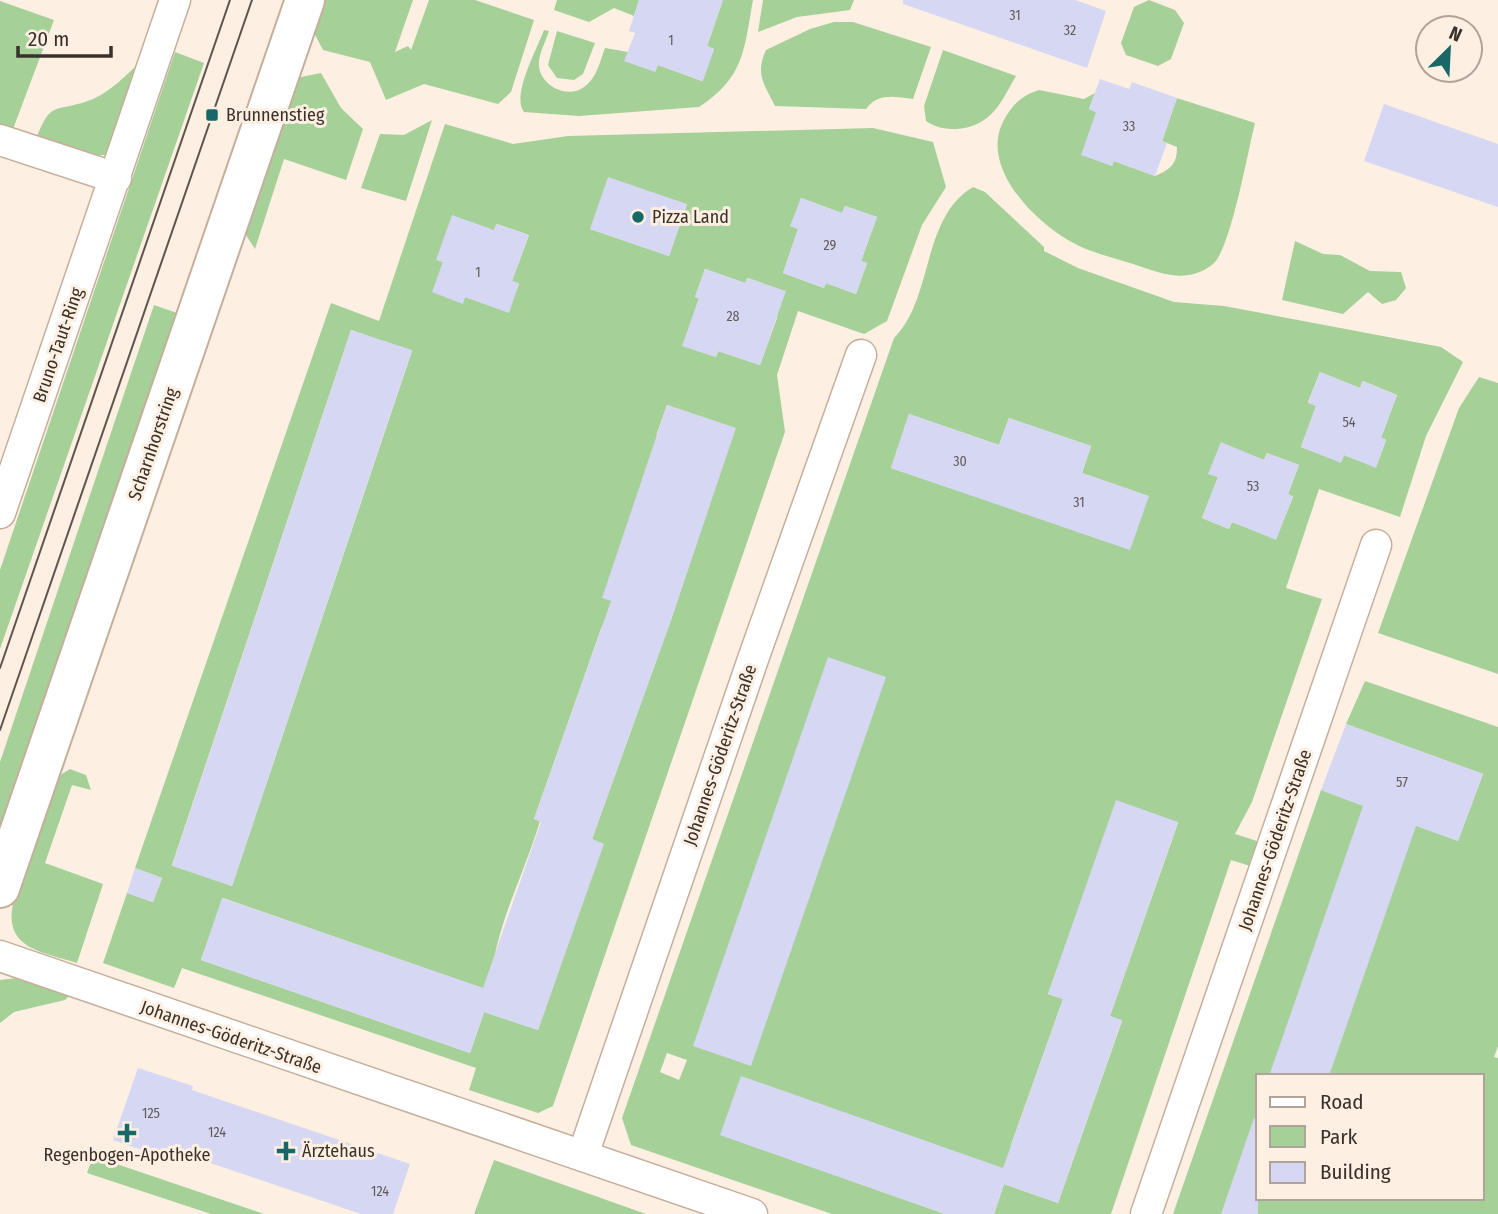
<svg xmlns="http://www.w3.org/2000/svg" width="1498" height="1214" font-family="'Fira Sans Condensed',sans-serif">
<rect width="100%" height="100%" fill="#feefe3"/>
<path fill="#a5d097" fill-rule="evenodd" d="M322 0H413L395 52 408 46 411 50 429 0H475L534 20 511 92 498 104 424 84 386 100 370 62 323 50 312 29Z
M557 0H639L634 16 614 8 589 22 554 10Z
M717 0H753C744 49 745 77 699 107L579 116 524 112C511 96 537 49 544 30L549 31C546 41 539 53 539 63 538 85 567 100 584 87 597 78 600 61 605 48L628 52 655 72 658 65 702 81 714 49 707 46 722 3Z
M763 0H854L850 10 797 17 758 32Z
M1149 0 1175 10 1184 23 1171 59 1158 66 1126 55 1121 43 1134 7Z
M0 1 54 20 13 129 0 124Z
M834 22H853L931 47 913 99C896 97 878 92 866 109L775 106C764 84 755 74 766 50L810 29Z
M557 31 595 43 583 74 574 80 557 78 548 65Z
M943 50 1016 76C1001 102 992 126 957 129 945 129 936 128 926 121L924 106Z
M175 52 204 63 0 649V570Z
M135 67 108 155H88L36 139C51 102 52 112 85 102 105 96 120 81 135 67Z
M321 73 341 108 363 129 346 180 284 159 255 249 244 232 296 78Z
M1039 90 1084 99 1095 93 1089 109 1096 112 1112 166 1114 161 1155 176C1171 169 1177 164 1177 147L1162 141 1177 98 1255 123C1248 150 1231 249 1213 264 1187 285 1160 273 1133 264 1111 257 1088 252 1068 240 1032 219 979 165 1004 120 1012 105 1022 95 1039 90Z
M432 120 406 201 361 188 380 134 404 135Z
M445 124 513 144 568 136 873 128 933 142 946 187 922 225 887 321 864 334 798 311 777 375 785 432 553 1106 538 1113 469 1090 476 1068 182 968 174 988 103 963 127 893 153 902 162 878 135 868 331 303 379 321ZM801 198 842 213 845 206 877 217 861 261 867 263 856 294 826 283 824 288 783 273 798 229 791 226ZM687 204 669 256 590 229ZM497 224 529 235 512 281 519 284 508 312 465 297 462 303 433 292 443 262 437 260 494 230ZM705 269 745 283 748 278 778 289 777 318 760 365 718 351 716 357 683 346 699 298 695 297ZM351 330 412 351 232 886 172 865ZM667 405 735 428 671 620 592 839 603 844 538 1030 484 1012 470 1053 201 960 223 898 491 991C491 934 524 876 540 821L534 819 602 626 634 609 657 433Z
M973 187 985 192 1044 247V251L1078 268 1174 302 1224 306 1441 347 1463 362 1426 436 1400 517 1319 489 1286 588 1322 599 1252 802 1235 834 1257 841 1250 866 1231 860 1111 1214H994L1004 1184 1058 1203 1122 1021 1110 1016 1178 823 1117 801 1048 994 1063 999 1011 1145 1009 1170 721 1135 945 1214H832L631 1145 622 1118 894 338C934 298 921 218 973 187ZM1320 372 1360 388 1363 381 1397 395 1381 438 1386 440 1376 467 1344 455 1341 462 1301 447 1316 406 1308 402ZM909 414 999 445 1009 418 1091 446 1082 473 1148 496 1130 549 891 468ZM1221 443 1264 460 1267 453 1299 465 1288 494 1293 497 1276 539 1232 522 1229 529 1202 518 1218 477 1209 474ZM667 1053 687 1060 679 1080 660 1072Z
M1295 241 1323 254 1340 255 1370 271 1401 272 1406 288 1396 300 1382 304 1368 292 1343 314 1282 300Z
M154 305 177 313 0 832V762Z
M1479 377 1498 383V674L1378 633 1459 408Z
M1365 681 1498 727V1046L1494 1057 1498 1058V1214H1173L1321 790 1458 841 1483 774 1346 724ZM1258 1076H1482V1198H1258Z
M70 769 86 775 91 790 72 785 45 863 103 884 77 963C42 952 1 949 14 900L57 777Z
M25 977 71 994 65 1000 14 1012 0 1023V980Z
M93 1156 264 1214H211L87 1173Z
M494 1160 646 1214H474Z"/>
<path fill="#d6d7f3" d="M639 0H723L707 46 714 49 703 81 658 65 655 72 624 61 635 33 629 31Z
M903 0H1075L1106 11 1087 68 903 4Z
M1100 79 1129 89 1132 82 1177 98 1162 141 1167 143 1155 176 1114 161 1112 166 1081 155 1096 112 1089 109Z
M1384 104 1498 144V207L1364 161Z
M608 177 687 204 669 256 590 229Z
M801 198 842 213 845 206 877 217 861 261 867 263 856 294 826 283 824 288 783 273 798 229 790 226Z
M452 215 494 230 496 224 529 235 512 281 519 283 509 313 465 297 463 304 432 292 443 262 436 260Z
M705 269 745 283 747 278 786 291 760 365 718 351 716 357 682 346 699 298 695 297Z
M351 330 412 350 232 886 172 866Z
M1320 372 1360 388 1362 381 1397 395 1381 438 1386 439 1376 468 1344 455 1341 463 1301 447 1316 406 1308 403Z
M667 405 736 428 671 620 592 839 604 844 538 1030 484 1012 470 1053 201 960 222 898 483 988 541 822 534 819 611 601 602 598Z
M909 414 999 445 1009 418 1091 446 1082 473 1149 496 1130 550 891 468Z
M1221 442 1264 460 1267 453 1299 465 1288 494 1293 496 1276 540 1232 522 1229 529 1202 518 1218 477 1208 474Z
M828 657 886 677 751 1066 693 1046Z
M1346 724 1483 774 1458 841 1416 826 1329 1076H1269L1363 806 1321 790Z
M1116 800 1178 822 1110 1016 1122 1020 1058 1203 1004 1184 994 1214H945L720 1135 741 1076 1003 1168 1063 999 1048 994Z
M135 868 162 878 153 902 127 893Z
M138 1068 193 1086 192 1090 410 1164 393 1214H361L172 1150 168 1159 113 1140Z
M1254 1118H1258V1214H1221Z"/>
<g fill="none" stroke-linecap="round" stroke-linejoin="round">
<defs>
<path id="street" d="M0 140 116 178
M0 513 175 0
M0 956 752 1214
M583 1155 752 662 861 355
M1146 1214 1376 545"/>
<path id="secondary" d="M0 888 305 0"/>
</defs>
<use href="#street" stroke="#c5af9b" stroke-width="33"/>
<use href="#secondary" stroke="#c5af9b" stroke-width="42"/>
<use href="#street" stroke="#fff" stroke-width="30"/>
<use href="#secondary" stroke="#fff" stroke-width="38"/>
<path stroke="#5e554c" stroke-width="2" d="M0 668 230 0
M0 730 252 0"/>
</g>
<g fill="#196766" stroke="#feefe3" stroke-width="2.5">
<rect x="205" y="108" width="14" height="14" rx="3.5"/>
<circle cx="638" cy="217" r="7"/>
<path d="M123.5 1122.5h7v7h7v7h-7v7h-7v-7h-7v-7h7z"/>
<path d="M282.5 1140.5h7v7h7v7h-7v7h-7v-7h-7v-7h7z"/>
</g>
<g text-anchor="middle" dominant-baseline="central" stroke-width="6" stroke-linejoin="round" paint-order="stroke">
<g font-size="14" fill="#615b5c">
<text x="1015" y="15">31</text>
<text x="1070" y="30">32</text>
<text x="671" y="40">1</text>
<text x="1129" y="126">33</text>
<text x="830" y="245">29</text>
<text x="478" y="272">1</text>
<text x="733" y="316">28</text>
<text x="1349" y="422">54</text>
<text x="960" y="461">30</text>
<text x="1253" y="486">53</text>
<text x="1079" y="502">31</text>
<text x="1402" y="782">57</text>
<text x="151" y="1113">125</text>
<text x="217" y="1132">124</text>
<text x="380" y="1191">124</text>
</g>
<g font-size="18" fill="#3a322a" stroke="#feefe3" text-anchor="start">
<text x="226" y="115">Brunnenstieg</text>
<text x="652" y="217">Pizza Land</text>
<text x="302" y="1151">Ärztehaus</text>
<text x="127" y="1155" text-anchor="middle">Regenbogen-Apotheke</text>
</g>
<g font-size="18" fill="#3a322a" stroke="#feefe3">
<text transform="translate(58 345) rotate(-71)">Bruno-Taut-Ring</text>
<text transform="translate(153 444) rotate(-71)">Scharnhorstring</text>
<text transform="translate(720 755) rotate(-71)">Johannes-Göderitz-Straße</text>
<text transform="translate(1275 840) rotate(-71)">Johannes-Göderitz-Straße</text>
<text transform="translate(231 1037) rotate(19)">Johannes-Göderitz-Straße</text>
</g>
</g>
<rect x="1256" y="1074" width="228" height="126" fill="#feefe3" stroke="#b0a399" stroke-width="2"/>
<rect x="1270" y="1097" width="35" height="10" fill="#ffffff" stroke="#b0a399" stroke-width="2"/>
<text x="1320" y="1109" font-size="21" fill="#3a322a">Road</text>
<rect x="1270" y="1126" width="35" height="21" fill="#a5d097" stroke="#b0a399" stroke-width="2"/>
<text x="1320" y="1144" font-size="21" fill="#3a322a">Park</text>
<rect x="1270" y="1162" width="35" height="21" fill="#d6d7f3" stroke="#b0a399" stroke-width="2"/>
<text x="1320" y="1179" font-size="21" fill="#3a322a">Building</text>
<g transform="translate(1449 49) rotate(24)"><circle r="33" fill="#feefe3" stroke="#b0a399" stroke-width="2"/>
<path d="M0-5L12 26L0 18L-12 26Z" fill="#196766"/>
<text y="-10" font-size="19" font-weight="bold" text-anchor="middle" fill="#3a322a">N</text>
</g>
<path d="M18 46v10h93v-10" fill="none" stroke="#3a322a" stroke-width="3.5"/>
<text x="28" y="46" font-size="21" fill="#3a322a" stroke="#feefe3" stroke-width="5" paint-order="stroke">20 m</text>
</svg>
